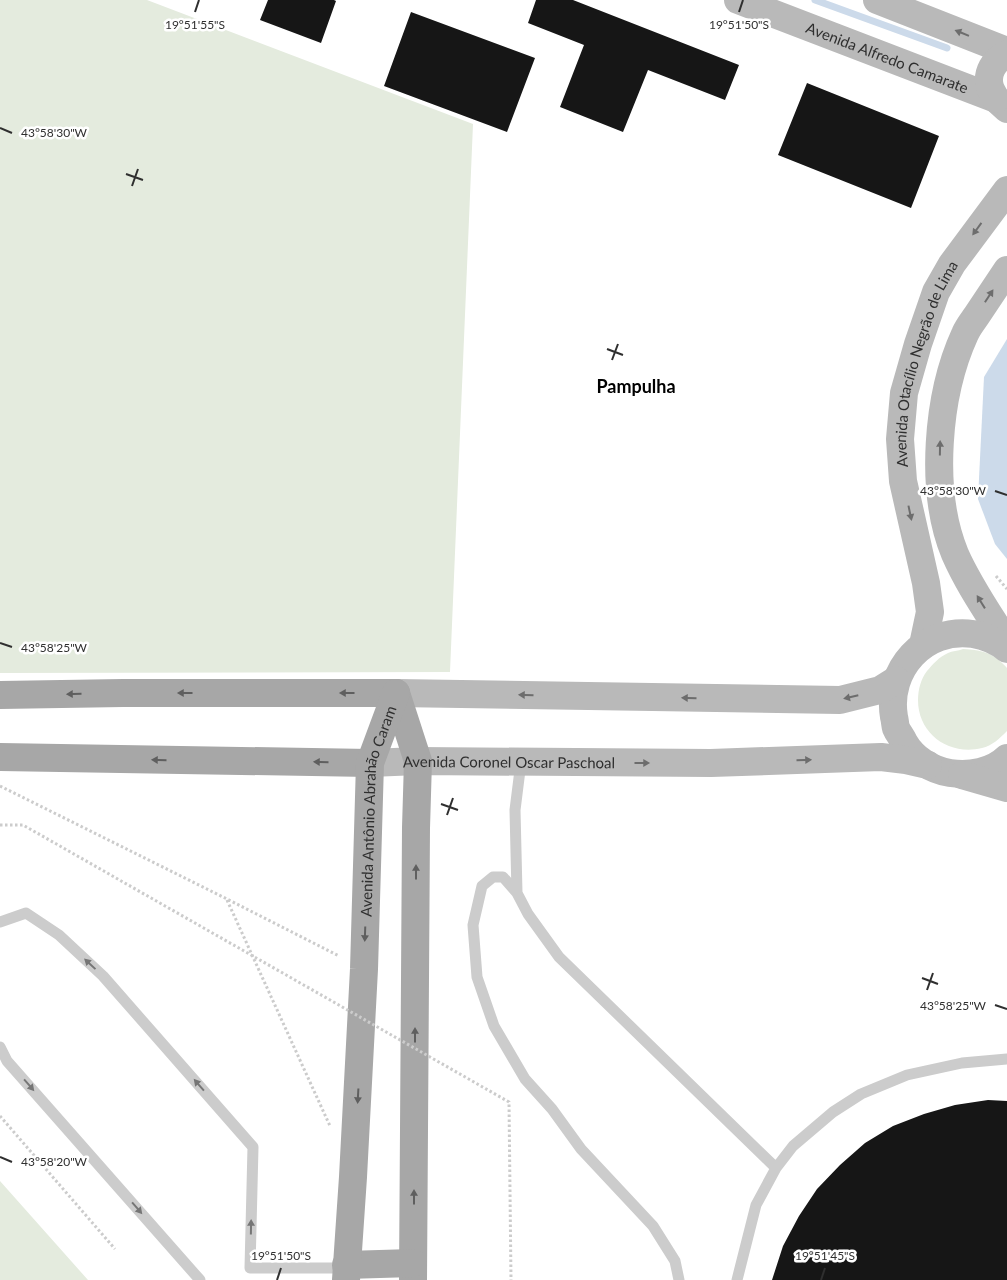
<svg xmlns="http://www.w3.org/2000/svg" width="1007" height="1280" font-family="Lato,sans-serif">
<rect width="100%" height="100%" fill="#fff"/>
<path fill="#e4ebde" d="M0 0H147L473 124 450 672 0 673Z
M963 649C982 650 994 653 1007 668V731C1000 738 992 746 982 748 949 756 918 734 918 700 918 689 921 679 927 671 933 664 939 657 948 653 952 651 958 651 963 649Z
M0 1181 88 1280H0Z"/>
<path fill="#ccdaea" d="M1007 339V559L995 544 978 499 984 377Z"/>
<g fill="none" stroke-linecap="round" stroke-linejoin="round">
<path stroke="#ccdaea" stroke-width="7" d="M815 0 947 48"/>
</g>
<path fill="#161616" d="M268 0H334L336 1 321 43 260 20Z
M536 0H573L739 65 725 100 648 70 623 132 560 107 584 45 528 23Z
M411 12 535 58 507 132 384 86Z
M807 83 939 136 911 208 778 155Z
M988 1100 1007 1101V1280H772L783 1246 799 1216 817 1189 840 1165 865 1143 893 1126 924 1114 955 1105Z"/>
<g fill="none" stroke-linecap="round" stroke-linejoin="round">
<path stroke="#ccc" stroke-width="3" stroke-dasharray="2.5 2.5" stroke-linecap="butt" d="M996 576 1007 589
M0 786 227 899 339 956
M227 900 330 1126
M0 1116 115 1249"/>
<path stroke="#ccc" stroke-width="11" d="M517 893 515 810 521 762
M0 922 26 913 59 935 103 976 253 1147 250 1268H346
M0 1047 7 1061 200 1280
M679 1280 675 1261 653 1226 581 1149 552 1109 525 1079 494 1026 477 977 473 925 482 886 493 877H503L517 893 528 914 559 957 776 1168
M737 1280 756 1205 776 1168 793 1146 833 1112 861 1094 907 1075 962 1063 1007 1059"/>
<g stroke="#b9b9b9" stroke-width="28">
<path id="s1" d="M738 0 996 99 1007 109"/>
<path d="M877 0 1007 51"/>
<path d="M996 99C994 95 991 91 990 87 986 73 994 60 1007 54"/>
<path d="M1007 270C997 285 987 300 977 315 973 321 968 327 965 334 937 395 929 491 955 554 969 586 989 614 1007 643"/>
<path id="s2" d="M923 645 930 612 926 583 903 481 900 439 904 393 918 344 936 292 952 264 1007 190"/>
<path d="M1007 649C997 641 985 636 973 634 924 627 886 670 894 717 895 720 895 725 896 728 898 733 902 737 904 742 913 758 931 770 950 773 969 776 993 772 1007 758"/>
<path d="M396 693 840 700 880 690 896 680"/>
<path id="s3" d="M370 763 418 761 711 763 881 757 906 760 928 765"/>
<path d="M962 775 1007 788"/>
</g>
<g stroke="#a7a7a7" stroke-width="28">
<path d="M396 693 418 761 416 828 413 1280"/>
<path d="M0 695 123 693H396"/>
<path d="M0 757 370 763"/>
<path d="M346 1265 413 1263"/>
<path id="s4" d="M346 1280 353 1177 364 969 370 763 396 693"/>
</g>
<path stroke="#ccc" stroke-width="3" stroke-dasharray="2.5 2.5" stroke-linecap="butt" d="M0 825H23L509 1102 511 1280"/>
</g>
<defs><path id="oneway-solid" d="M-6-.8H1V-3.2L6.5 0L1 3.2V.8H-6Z" transform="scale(1.25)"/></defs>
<g fill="#6d6d6d">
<use href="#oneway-solid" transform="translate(962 33) rotate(-158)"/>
<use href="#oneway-solid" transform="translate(977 229) rotate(126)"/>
<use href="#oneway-solid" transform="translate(989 296) rotate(-57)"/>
<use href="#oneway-solid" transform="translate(940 448) rotate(-89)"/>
<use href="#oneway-solid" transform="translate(910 513) rotate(78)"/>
<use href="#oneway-solid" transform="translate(981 602) rotate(-122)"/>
<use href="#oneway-solid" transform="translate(526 695) rotate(-179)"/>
<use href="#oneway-solid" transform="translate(851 697) rotate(167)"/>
<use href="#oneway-solid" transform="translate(689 698) rotate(-179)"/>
<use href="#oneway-solid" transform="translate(804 760) rotate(-2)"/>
<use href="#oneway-solid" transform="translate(642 763)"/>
</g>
<g fill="#5f5f5f">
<use href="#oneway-solid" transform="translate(185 693) rotate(180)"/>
<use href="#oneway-solid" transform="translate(347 693) rotate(180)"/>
<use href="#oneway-solid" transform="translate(74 694) rotate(179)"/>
<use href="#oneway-solid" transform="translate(159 760) rotate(-179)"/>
<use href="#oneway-solid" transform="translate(321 762) rotate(-179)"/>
<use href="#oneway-solid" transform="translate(416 872) rotate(-90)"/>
<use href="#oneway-solid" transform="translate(365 934) rotate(92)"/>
<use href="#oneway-solid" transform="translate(415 1035) rotate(-90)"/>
<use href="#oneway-solid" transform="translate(358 1096) rotate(93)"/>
<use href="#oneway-solid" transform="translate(414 1197) rotate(-90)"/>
</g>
<g fill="#767676">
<use href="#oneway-solid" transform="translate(90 964) rotate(-137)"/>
<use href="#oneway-solid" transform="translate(29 1085) rotate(49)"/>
<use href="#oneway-solid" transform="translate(199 1085) rotate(-131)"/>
<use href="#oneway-solid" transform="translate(137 1208) rotate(49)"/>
<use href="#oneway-solid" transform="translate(251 1227) rotate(-89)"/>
</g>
<path fill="none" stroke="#2f2f2f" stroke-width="2" d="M195 12 199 0M739 12 743 0M0 128 12 133M126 174 143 180M132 186 138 169M607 349 623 355M612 360 618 344M995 491 1007 495M0 643 12 647M441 804 458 810M447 815 453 798M922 978 938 984M927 990 933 973M995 1005 1007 1009M0 1157 12 1162M277 1280 281 1268M821 1280 825 1268"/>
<g text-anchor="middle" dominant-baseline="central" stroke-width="5" stroke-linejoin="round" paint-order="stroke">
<g font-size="15" fill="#2f2f2f" stroke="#fff">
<text stroke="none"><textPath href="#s1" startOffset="160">Avenida Alfredo Camarate</textPath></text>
<text stroke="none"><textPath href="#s2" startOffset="289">Avenida Otacílio Negrão de Lima</textPath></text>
<text stroke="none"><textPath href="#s3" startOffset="139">Avenida Coronel Oscar Paschoal</textPath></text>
<text stroke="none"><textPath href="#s4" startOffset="471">Avenida Antônio Abrahão Caram</textPath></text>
</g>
<g font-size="18" font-weight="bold" fill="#000" stroke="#fff">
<text x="636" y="386">Pampulha</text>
</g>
</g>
<g font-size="12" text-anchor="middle" fill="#2f2f2f" stroke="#fff" stroke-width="5" stroke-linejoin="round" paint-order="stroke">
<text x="195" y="29">19°51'55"S</text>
<text x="739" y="29">19°51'50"S</text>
<text x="54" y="137">43°58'30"W</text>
<text x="953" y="495">43°58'30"W</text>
<text x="54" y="652">43°58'25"W</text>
<text x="953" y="1010">43°58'25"W</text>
<text x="54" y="1166">43°58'20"W</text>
<text x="281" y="1260">19°51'50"S</text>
<text x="825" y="1260">19°51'45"S</text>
</g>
</svg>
